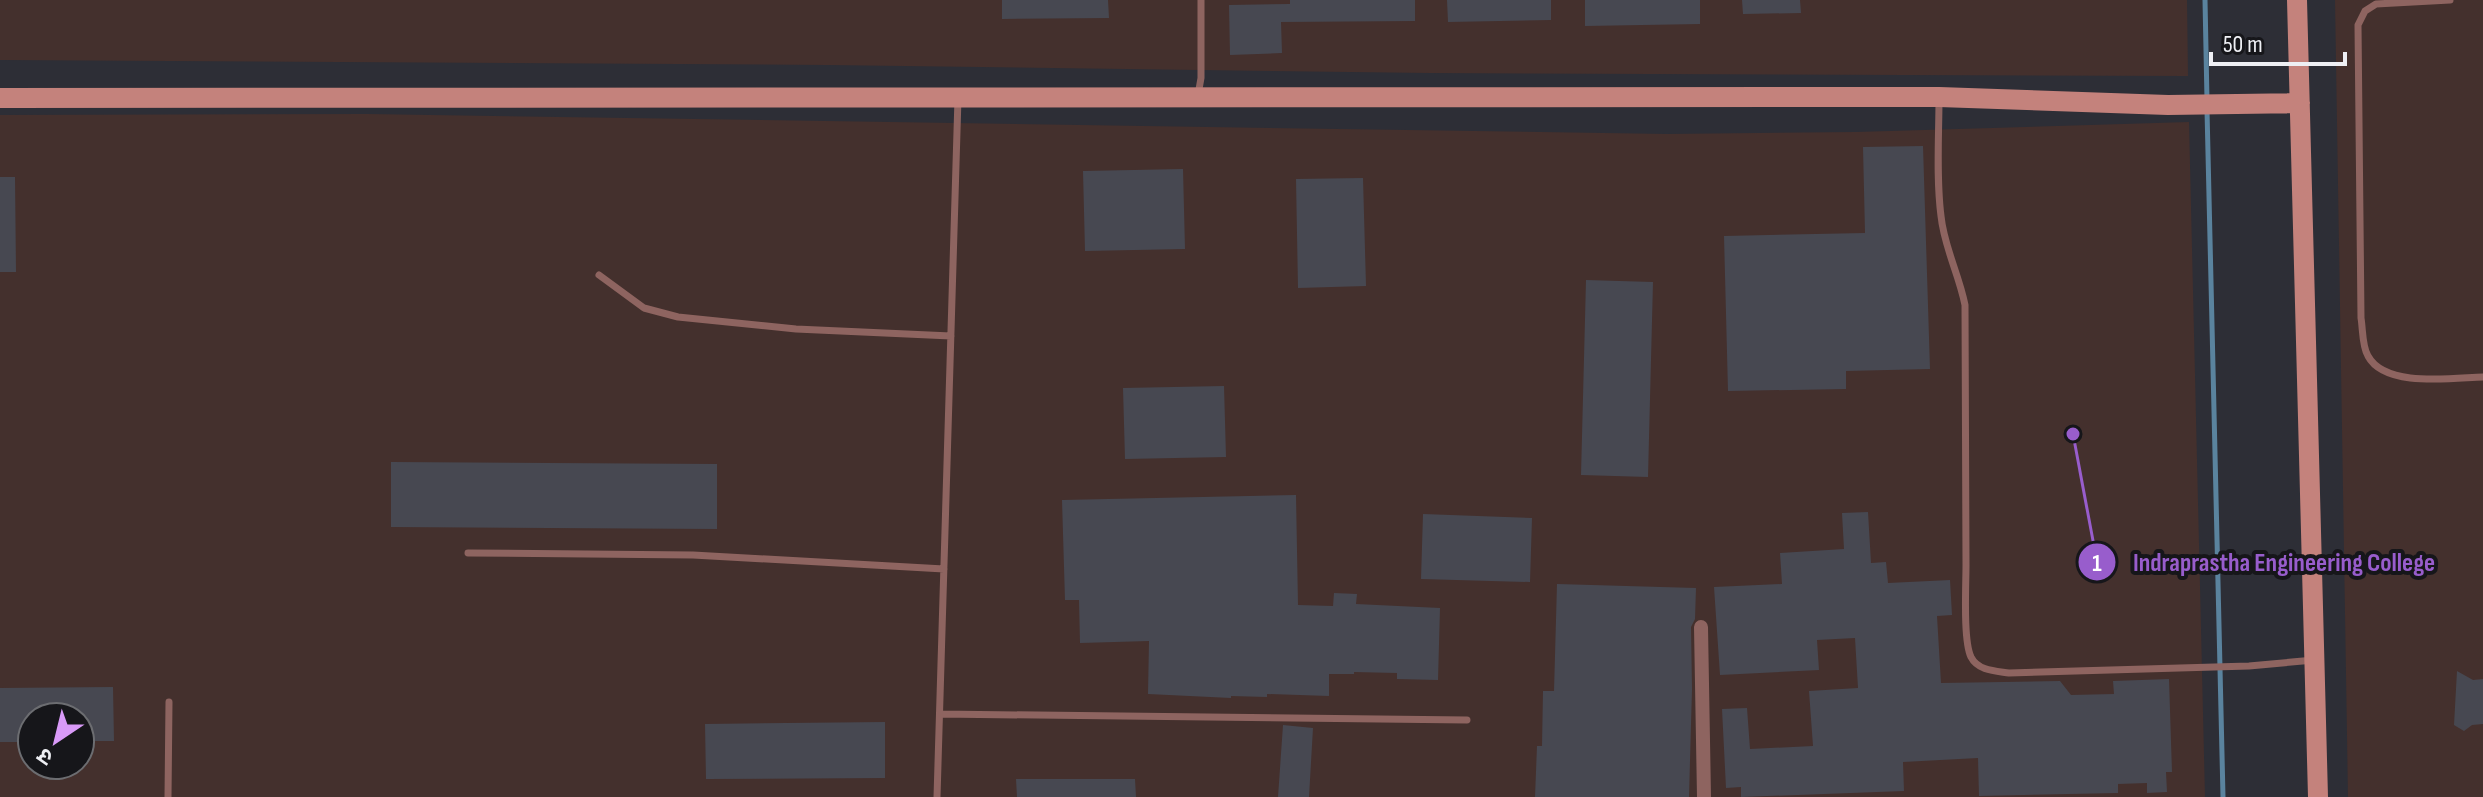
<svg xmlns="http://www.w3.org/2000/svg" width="2483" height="797" font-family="'Sofia Sans Condensed','Noto Sans Devanagari',sans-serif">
<rect width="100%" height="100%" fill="#2d2e36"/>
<path fill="#44302d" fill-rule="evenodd" d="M0 0H2187L2188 76 1429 73 828 65 0 60Z
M2335 0H2483V797H2348Z
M367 114 1667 134 1856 132 2189 122 2205 797H0V115ZM32 717H80V765H32Z"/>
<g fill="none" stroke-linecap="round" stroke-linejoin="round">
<path stroke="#5a839e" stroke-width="5" d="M2205 0 2207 100
M2207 110 2223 797"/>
</g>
<path fill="#474851" d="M1002 0H1108L1109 18 1002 19Z
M1290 0H1415V21L1281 22 1282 53 1230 55 1229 5 1290 4Z
M1447 0H1551V20L1448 22Z
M1585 0H1700V24L1585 26Z
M1742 0H1800L1801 13 1743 14Z
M1923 146 1930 369 1846 371V389L1728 391 1724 236 1865 233 1863 147Z
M1183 169 1185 249 1085 251 1083 171Z
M0 177H15L16 272H0Z
M1363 178 1366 286 1298 288 1296 179Z
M1586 280 1653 282 1648 477 1581 475Z
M1224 386 1226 457 1125 459 1123 388Z
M391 462 717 464V529L391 527Z
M1296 495 1298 605 1333 606 1334 593 1357 594 1356 604 1440 608 1438 680 1397 679V673L1354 672V674H1329V696L1267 694V697L1231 696V698L1148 694 1149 641 1080 643 1079 600H1065L1062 500Z
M1868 512 1871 563 1886 562 1888 583 1950 580 1952 615 1937 616 1941 683 2060 681 2071 695 2114 694 2113 681 2169 679 2172 772H2166L2167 792 2147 793V783L2118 784V793L1979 796 1978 758 1903 762 1904 791 1741 797V787L1726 788 1722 709 1747 708 1750 749 1813 746 1809 691 1858 688 1855 638 1817 640 1819 670 1720 675 1714 587 1782 584 1780 553 1844 549 1842 513Z
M1423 514 1532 518 1530 582 1421 579Z
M1557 584 1696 588 1695 619 1691 627 1692 689 1689 797H1535L1537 746H1542L1543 691H1554Z
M2457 671 2473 680 2483 679V724L2472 725 2464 731 2454 725Z
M113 687 114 741H80V717H32V742H0V688Z
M885 722V778L706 779 705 724Z
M1283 725 1313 728 1309 797H1278Z
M1016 779H1135L1136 797H1017Z"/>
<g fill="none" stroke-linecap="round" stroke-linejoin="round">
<path stroke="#8e6460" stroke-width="7" d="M2450 0 2376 4 2365 11 2358 25 2361 318C2363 330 2362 346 2368 356 2385 388 2452 378 2483 377
M1198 95 1201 78V0
M1939 98C1939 136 1936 177 1941 216 1944 247 1959 274 1965 305 1965 392 1966 478 1966 565 1966 586 1963 640 1971 657 1978 671 1996 671 2009 673L2249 666 2314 660
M599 275 644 308 678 317 796 329 951 336
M468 553 693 555 944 569
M940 714 1467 720
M168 797 169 702
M937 797 958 98"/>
<path stroke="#8e6460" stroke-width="14" d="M1701 627 1704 797"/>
<path stroke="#c4827c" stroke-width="20" d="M2297 0 2318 797
M0 98 1939 97 2168 105 2300 103"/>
</g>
<path fill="none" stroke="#985dcc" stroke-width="3" d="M2073 434L2097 562"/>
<g fill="#985dcc" stroke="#16161a" stroke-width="3">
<circle cx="2073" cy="434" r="8"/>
<circle cx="2097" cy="562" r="20"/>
</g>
<g font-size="24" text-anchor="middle" font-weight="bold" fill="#fff">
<text x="2097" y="571">1</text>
</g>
<g font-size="26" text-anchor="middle" font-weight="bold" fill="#985dcc" stroke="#16161a" stroke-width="8" stroke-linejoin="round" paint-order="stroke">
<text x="2284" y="571">Indraprastha Engineering College</text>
</g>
<g transform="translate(56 741) rotate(215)"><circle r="38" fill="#16161a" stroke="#6c6d71" stroke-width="2"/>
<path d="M0-6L14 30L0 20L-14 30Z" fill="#d99af8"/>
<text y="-12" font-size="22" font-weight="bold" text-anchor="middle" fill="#eeeff4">उ</text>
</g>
<path d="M2211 52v12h134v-12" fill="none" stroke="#eeeff4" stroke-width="4"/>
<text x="2223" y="52" font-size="24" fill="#eeeff4" stroke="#16161a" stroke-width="6" paint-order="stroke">50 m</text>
</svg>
